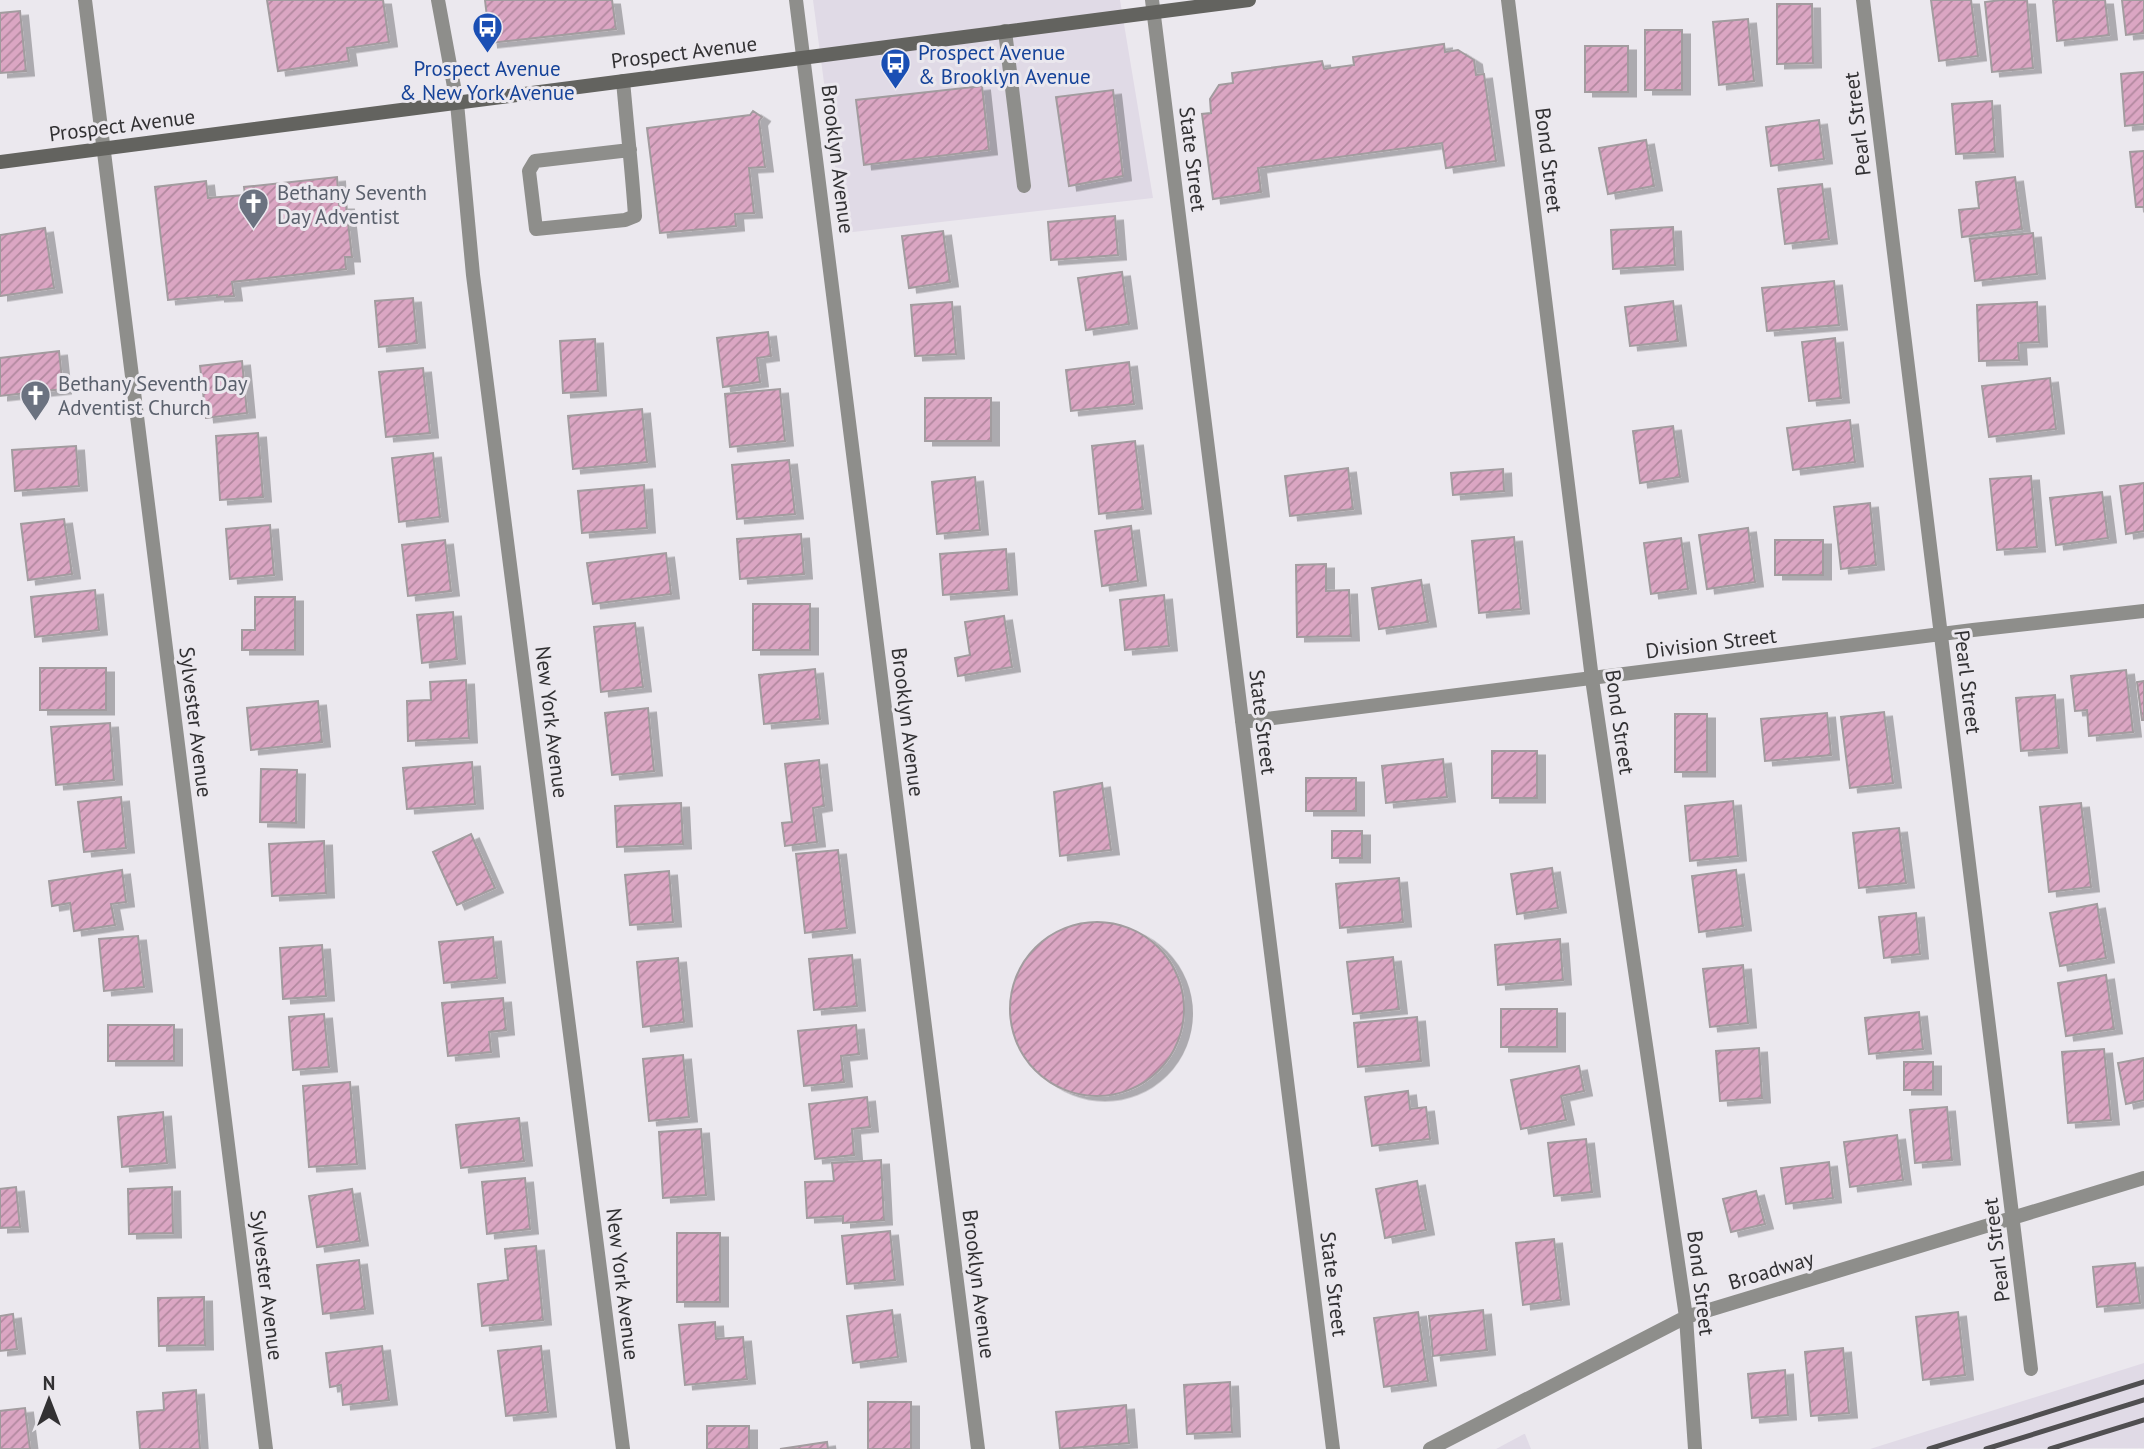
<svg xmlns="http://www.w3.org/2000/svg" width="2144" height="1449" font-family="'PT Sans',sans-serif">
<defs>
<pattern id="building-hatch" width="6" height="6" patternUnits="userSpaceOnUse" patternTransform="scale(1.75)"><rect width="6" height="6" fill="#dba6c3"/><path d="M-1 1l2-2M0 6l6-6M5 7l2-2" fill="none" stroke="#b2889f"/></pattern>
<filter id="shadow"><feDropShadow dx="8" dy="4.5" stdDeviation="0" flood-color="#0004"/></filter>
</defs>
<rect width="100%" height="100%" fill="#ebe8ee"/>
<path fill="#e0dae6" d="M813 0H1120L1153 198 844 233Z
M2144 1363V1448L1870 1449Z
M1525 1434 1531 1449H1496L1524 1434Z"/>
<path fill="url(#building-hatch)" stroke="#a29c9f" stroke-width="2" filter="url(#shadow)" d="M267 0H383L389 42 347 48 349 61 278 71Z
M485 0H612L616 29 490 43Z
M1931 0H1971L1978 56 1939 61Z
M2001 0H2027L2033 68 1992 72 1985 2Z
M2053 0H2105L2109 35 2057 41Z
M2122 0H2144V33L2126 35Z
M1777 4H1812L1813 63 1777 64Z
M20 11 26 71 0 73V13Z
M1748 19 1754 81 1719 85 1713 22Z
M1645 30H1682V90H1645Z
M1444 44 1445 52 1458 50 1474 60 1476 75 1484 74 1496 161 1446 168 1442 143 1258 168 1261 192 1213 199 1202 114 1211 113 1210 99 1219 85 1233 83 1232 73 1322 61 1324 69 1354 65 1353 57Z
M1585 46H1628V92H1585Z
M2144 72V124L2125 126 2121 74Z
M982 86 989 150 864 165 856 100Z
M1113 90 1123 176 1069 186 1056 97Z
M1992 101 1995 152 1956 154 1952 104Z
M753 111 762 117 759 121 765 167 749 168 754 213 735 214 736 226 660 233 647 128 750 115Z
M1819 120 1824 159 1771 166 1766 127Z
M1646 140 1654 186 1608 194 1599 148Z
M2144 151V207H2136L2130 152Z
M337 177 339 205H346L352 257H345L346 269 232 282 234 296 217 297V295L168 300 155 187 206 181 208 198 245 195 244 187Z
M2015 177 2022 229 1962 237 1959 210 1979 208 1976 182Z
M1822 184 1829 239 1785 244 1778 189Z
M1115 216 1118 255 1051 260 1048 222Z
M1673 227 1675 265 1613 269 1611 230Z
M45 228 54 288 0 296V235Z
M943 231 950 282 909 288 902 236Z
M2033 233 2037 274 1975 281 1970 239Z
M1122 272 1129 324 1086 330 1078 278Z
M1834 281 1839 325 1767 331 1762 288Z
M413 298 417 343 379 347 375 301Z
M1673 301 1678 341 1630 346 1625 307Z
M952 302 956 354 915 356 911 305Z
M2037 302 2039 342 2018 343 2019 360 1979 361 1977 305Z
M768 332 771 356 757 358 760 382 723 387 717 338Z
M1835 338 1841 398 1809 401 1802 342Z
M595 339 598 391 563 393 560 341Z
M59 351 63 389 0 396V358Z
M242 361 247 413 206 418 200 366Z
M1129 362 1134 404 1071 411 1066 370Z
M423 368 430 433 386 437 379 372Z
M2050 378 2056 429 1989 437 1982 386Z
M780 389 785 441 730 447 725 394Z
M925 398H991V441H925Z
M642 409 647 462 573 469 568 416Z
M1850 420 1855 462 1793 470 1787 428Z
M1673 426 1680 477 1640 483 1633 431Z
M258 433 263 497 220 500 216 436Z
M1135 441 1143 509 1099 514 1092 446Z
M76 446 79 486 15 491 12 450Z
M433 453 440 517 399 522 392 458Z
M789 460 795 514 737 519 732 465Z
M1348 468 1353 509 1290 516 1285 476Z
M1503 469 1504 491 1453 495 1451 473Z
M2031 476 2037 547 1997 550 1990 479Z
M975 477 980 530 937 534 932 482Z
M2144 483V531L2126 534 2120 486Z
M644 485 647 528 582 533 578 491Z
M2102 492 2108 538 2056 545 2050 498Z
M1870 503 1876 565 1841 569 1834 507Z
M64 519 72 574 28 580 21 524Z
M270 525 274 575 230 579 226 529Z
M1131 526 1138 581 1102 586 1095 531Z
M1748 528 1755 582 1707 589 1699 535Z
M801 534 804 574 740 579 737 539Z
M1514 537 1521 609 1479 613 1472 541Z
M1681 538 1688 589 1651 594 1644 543Z
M445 540 451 591 408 596 402 545Z
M1775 540H1823V575H1775Z
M1006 549 1009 590 943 595 940 554Z
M666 553 671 594 593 604 587 563Z
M1326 564V591L1349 590 1351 636 1297 637 1296 565Z
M1421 580 1428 622 1379 629 1372 588Z
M95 590 99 630 35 637 31 597Z
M1164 595 1169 646 1125 650 1120 600Z
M255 597H295V650H242V630H255Z
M753 604H810V650H753Z
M453 612 457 659 422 663 417 615Z
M1004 616 1012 667 958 676 955 658 970 655 965 622Z
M635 623 643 687 601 692 594 627Z
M40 668H106V710H40Z
M815 669 820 719 764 724 759 675Z
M2126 670 2133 732 2089 736 2087 710 2075 711 2071 676Z
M466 680 469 738 408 741 407 701 431 700 430 682Z
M2144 681V720H2142L2137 682Z
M2055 695 2059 748 2021 751 2016 698Z
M318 701 322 742 251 750 247 708Z
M648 708 654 771 612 775 605 713Z
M1884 712 1893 783 1850 788 1841 717Z
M1827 713 1831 755 1765 761 1761 719Z
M1675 714H1707V772H1675Z
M110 723 114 780 56 785 51 727Z
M1492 751H1537V798H1492Z
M1443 759 1447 797 1386 803 1382 766Z
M819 760 824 806 813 808 817 842 785 846 782 823 792 822 785 764Z
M472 762 475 804 407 809 403 768Z
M261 769 297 770 296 823 260 822Z
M1306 778H1356V811H1306Z
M1102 783 1111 850 1060 856 1054 792Z
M121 797 126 848 84 852 78 802Z
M1733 801 1738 856 1690 861 1685 806Z
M681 803 683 844 617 847 615 806Z
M2081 803 2091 887 2049 892 2040 807Z
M1899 828 1906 883 1859 888 1853 833Z
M1332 831H1362V858H1332Z
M471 834 495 888 457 905 433 852Z
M324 841 326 893 272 896 269 844Z
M838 850 847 928 805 933 796 854Z
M1552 868 1558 908 1517 914 1511 874Z
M122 870 126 902 111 904 115 925 74 931 70 903 52 906 49 881Z
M1736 870 1743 926 1699 932 1692 876Z
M669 871 673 922 630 925 625 875Z
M1399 878 1403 922 1340 928 1336 884Z
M2097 904 2106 958 2060 966 2050 913Z
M1916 913 1920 954 1884 958 1879 917Z
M1010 1009a87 87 0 1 1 174 0a87 87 0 1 1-174 0Z
M138 936 144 987 104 991 99 939Z
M493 937 497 978 444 983 439 942Z
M1560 939 1563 980 1498 985 1495 945Z
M322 945 326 996 283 999 280 948Z
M852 955 857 1006 814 1010 809 959Z
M1393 957 1399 1009 1353 1014 1347 962Z
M678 958 684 1022 643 1027 637 962Z
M1743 965 1748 1023 1710 1027 1703 969Z
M2106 975 2114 1029 2066 1036 2058 983Z
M503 998 506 1030 489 1032 491 1052 448 1056 442 1003Z
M1501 1009H1557V1047H1501Z
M1919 1012 1923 1049 1869 1054 1865 1018Z
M324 1014 329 1067 293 1070 289 1017Z
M1417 1017 1421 1061 1358 1067 1354 1023Z
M108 1025H174V1061H108Z
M856 1025 859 1054 841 1056 844 1082 804 1086 798 1031Z
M1759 1048 1762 1098 1720 1101 1716 1051Z
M2104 1049 2111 1120 2068 1123 2062 1052Z
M683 1055 689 1117 649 1121 643 1059Z
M2144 1058V1100L2126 1104 2118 1063Z
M1904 1062H1933V1090H1904Z
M1579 1066 1584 1091 1561 1096 1566 1120 1521 1129 1511 1080Z
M350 1082 357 1164 309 1167 303 1086Z
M1408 1091 1410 1109 1426 1107 1430 1139 1372 1146 1365 1097Z
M867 1097 870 1127 852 1129 854 1155 815 1159 809 1104Z
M1947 1107 1952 1160 1915 1163 1910 1110Z
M163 1112 167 1163 122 1167 118 1117Z
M519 1118 524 1161 461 1168 456 1125Z
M701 1129 706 1195 663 1198 659 1132Z
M1897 1135 1903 1180 1850 1187 1844 1142Z
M1586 1139 1592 1192 1554 1196 1548 1143Z
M881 1160 884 1220 843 1223V1216L807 1218 805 1182 834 1181 832 1163Z
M1829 1162 1833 1198 1786 1204 1781 1168Z
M525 1178 530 1229 487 1234 482 1182Z
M1417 1181 1426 1230 1385 1238 1376 1189Z
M16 1187 20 1227 0 1228V1189Z
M172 1187 173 1233 129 1234 128 1189Z
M352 1189 360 1241 317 1247 309 1196Z
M1756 1191 1765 1224 1731 1232 1723 1199Z
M890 1231 895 1280 847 1284 842 1236Z
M677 1233H720V1302H677Z
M1554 1239 1561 1300 1523 1305 1516 1243Z
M536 1246 543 1320 482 1326 478 1284 508 1280 505 1249Z
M359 1260 365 1309 323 1314 317 1265Z
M2135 1263 2140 1303 2097 1307 2093 1267Z
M204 1297 205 1345 159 1346 158 1298Z
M892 1310 898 1357 853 1363 847 1316Z
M1483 1310 1487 1350 1433 1356 1429 1316Z
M1418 1312 1428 1381 1384 1387 1374 1318Z
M1958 1312 1965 1375 1923 1380 1916 1317Z
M13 1314 17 1349 0 1351V1316Z
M715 1322 716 1339 743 1337 747 1379 685 1385 679 1325Z
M382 1346 389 1400 343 1405 341 1385 330 1387 326 1353Z
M541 1346 548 1412 506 1416 498 1351Z
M1843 1348 1849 1413 1811 1416 1805 1352Z
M1785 1370 1788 1415 1752 1418 1748 1374Z
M1230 1382 1232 1432 1187 1434 1184 1385Z
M196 1390 200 1449H140L137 1412 164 1410 163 1393Z
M868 1402H911V1449H868Z
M1126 1405 1129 1443 1060 1449 1056 1412Z
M25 1408 30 1449H0V1411Z
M707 1426H749V1449H707Z
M827 1442 828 1449H780Z"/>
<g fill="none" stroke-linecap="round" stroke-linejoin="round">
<path stroke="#8e8e8b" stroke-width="14" d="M1005 31 1024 186
M623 81 627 124C630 155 633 185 635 216L625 220 536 229 529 171 535 161 630 150"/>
<path stroke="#8e8e8b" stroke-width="14" d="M85 0 266 1449
M438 0 457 103 473 275 623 1449
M796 0 978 1449
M1152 0 1333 1449
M1508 0 1592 679 1686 1317 1695 1449
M1863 0 2031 1369
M1242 722 1973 630 2144 611
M1430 1449 1686 1317 2144 1178"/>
<path stroke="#63635f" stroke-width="14" d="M0 162 1249 0"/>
<path stroke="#504f51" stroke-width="5" d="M1929 1449 2144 1382
M1986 1449 2144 1400
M2050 1449 2144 1420"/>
</g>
<defs>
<symbol id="bus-pin" viewBox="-11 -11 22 30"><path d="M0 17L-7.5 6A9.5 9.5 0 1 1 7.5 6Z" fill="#1a4fb4" stroke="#ebe8ee"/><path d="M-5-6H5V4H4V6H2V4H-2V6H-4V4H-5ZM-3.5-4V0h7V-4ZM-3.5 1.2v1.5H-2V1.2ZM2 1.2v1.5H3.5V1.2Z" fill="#fff"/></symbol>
<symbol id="church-pin" viewBox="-11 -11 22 30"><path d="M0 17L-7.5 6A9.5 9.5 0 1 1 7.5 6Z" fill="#6b7280" stroke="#ebe8ee"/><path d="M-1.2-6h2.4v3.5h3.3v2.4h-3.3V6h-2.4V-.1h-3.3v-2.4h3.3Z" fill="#fff"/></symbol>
</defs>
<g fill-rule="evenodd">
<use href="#bus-pin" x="470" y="10" width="35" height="47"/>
<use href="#bus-pin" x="878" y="46" width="35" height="47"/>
<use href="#church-pin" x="236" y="186" width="35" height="47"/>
<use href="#church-pin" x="18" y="378" width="35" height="47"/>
</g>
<g text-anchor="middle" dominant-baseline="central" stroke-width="6" stroke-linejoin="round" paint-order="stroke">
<g font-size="21" fill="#323133" stroke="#ebe8ee">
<text transform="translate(684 52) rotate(-7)">Prospect Avenue</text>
<text transform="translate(1857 124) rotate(-97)">Pearl Street</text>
<text transform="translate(122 125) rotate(-7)">Prospect Avenue</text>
<text transform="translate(838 159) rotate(83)">Brooklyn Avenue</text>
<text transform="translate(1193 159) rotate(83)">State Street</text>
<text transform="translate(1549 160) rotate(83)">Bond Street</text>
<text transform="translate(1711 643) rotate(-7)">Division Street</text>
<text transform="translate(1968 682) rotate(83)">Pearl Street</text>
<text transform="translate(196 722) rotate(83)">Sylvester Avenue</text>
<text transform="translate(552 722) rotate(83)">New York Avenue</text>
<text transform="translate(908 722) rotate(83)">Brooklyn Avenue</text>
<text transform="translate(1263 722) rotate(83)">State Street</text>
<text transform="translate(1620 722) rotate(82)">Bond Street</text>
<text transform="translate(1996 1250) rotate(-97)">Pearl Street</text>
<text transform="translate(1771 1270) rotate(-17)">Broadway</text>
<text transform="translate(1701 1283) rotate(83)">Bond Street</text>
<text transform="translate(623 1284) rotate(83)">New York Avenue</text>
<text transform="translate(979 1284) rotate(83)">Brooklyn Avenue</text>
<text transform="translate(1334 1284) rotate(83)">State Street</text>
<text transform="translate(267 1285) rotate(83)">Sylvester Avenue</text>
</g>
<g font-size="21" fill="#164399" stroke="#ebe8ee" text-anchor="start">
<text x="918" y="52">Prospect Avenue<tspan x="918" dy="24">&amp; Brooklyn Avenue</tspan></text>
<text x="487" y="68" text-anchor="middle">Prospect Avenue<tspan x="487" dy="24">&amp; New York Avenue</tspan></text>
</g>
<g font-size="21" fill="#5b616d" stroke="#ebe8ee" text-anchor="start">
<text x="277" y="192">Bethany Seventh<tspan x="277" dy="24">Day Adventist</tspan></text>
<text x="58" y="383">Bethany Seventh Day<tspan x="58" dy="24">Adventist Church</tspan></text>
</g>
</g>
<g transform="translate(49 1400)" stroke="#ebe8ee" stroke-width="5" paint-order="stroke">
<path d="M0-5L12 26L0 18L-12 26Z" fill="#323133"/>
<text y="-10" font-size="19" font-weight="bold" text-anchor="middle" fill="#323133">N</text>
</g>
</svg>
